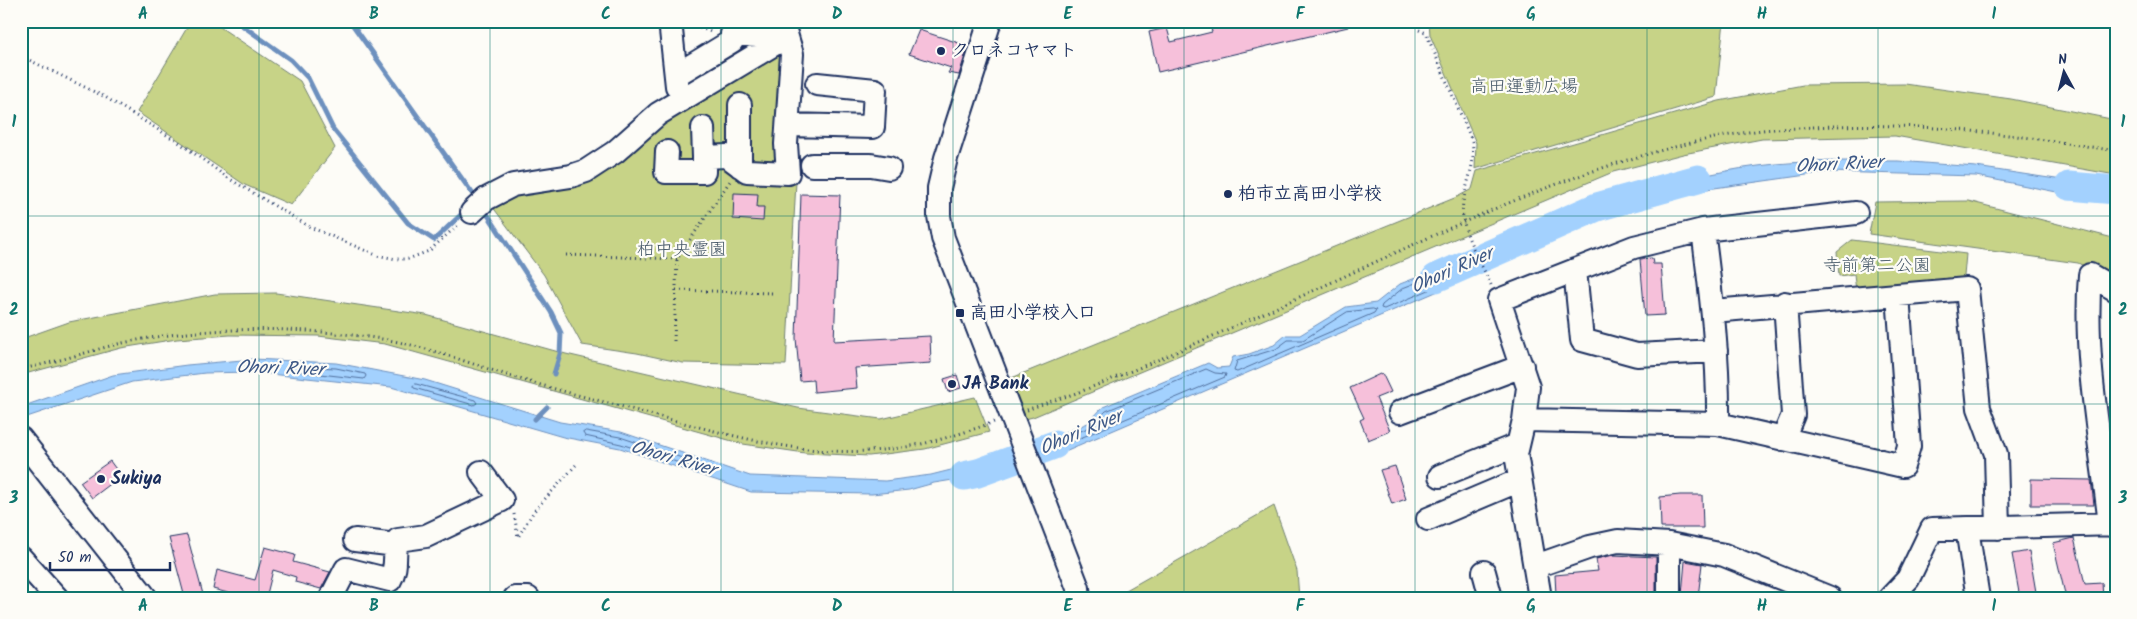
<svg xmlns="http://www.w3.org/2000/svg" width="2137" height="619" font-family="Kalam,'Klee One',sans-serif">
<rect width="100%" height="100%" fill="#fdfcf7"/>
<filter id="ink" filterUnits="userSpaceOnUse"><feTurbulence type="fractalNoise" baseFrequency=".02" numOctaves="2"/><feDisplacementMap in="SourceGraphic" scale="10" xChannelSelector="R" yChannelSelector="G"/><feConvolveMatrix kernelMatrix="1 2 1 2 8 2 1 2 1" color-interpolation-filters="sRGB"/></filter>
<g filter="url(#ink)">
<path fill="#c7d387" stroke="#718172" d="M191 21H211L300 81 335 148 291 205 245 185 137 112Z
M1429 21H1724L1716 97 1475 169 1476 143 1430 35Z
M780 53 784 56 776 181 796 182 786 365 683 363 637 353 582 345 544 275 492 206 518 193 592 180 664 117Z
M1905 84 2011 99 2116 120V175L1895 136 1762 139 1683 154 1613 172 1033 417 1025 419 1009 379 1457 197 1472 189 1477 171 1719 101 1803 85Z
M1968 201 2113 238 2116 243V282L2078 263 1869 234 1875 202Z
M1852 240 1966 254 1964 276 1958 281 1856 291 1854 274 1839 276 1837 252Z
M276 293 426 315 566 354 798 408 881 419 975 397 989 432 925 449 869 456 805 453 743 444 385 344 318 336 230 335 177 339 121 348 21 375V339L69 322 215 294Z
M1274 506 1297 571 1299 598H1112Z"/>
<path fill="#a3d1fe" stroke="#6d90be" d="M1898 161 1976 167 2109 187 2107 202 1976 176 1828 172 1686 192 1555 235 1493 263 1487 250C1572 214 1666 178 1758 166 1804 160 1852 161 1898 161Z
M1470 257 1478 274 1037 463 1031 446 1088 423 1103 407 1208 363 1217 368 1229 367 1233 357 1249 354 1274 345 1286 335H1300L1346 307 1376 303 1400 284Z
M253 359 336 363 425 380 560 422 621 432 750 476 885 481 931 475 999 458 1004 472 934 483 909 490 872 494 751 492 620 448 563 437 391 387 251 372 205 373 132 382 21 419V407L113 375 187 365Z"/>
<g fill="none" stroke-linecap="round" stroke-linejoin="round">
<path stroke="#51709e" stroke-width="1" d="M1465 264 1468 266 1469 273 1384 309 1381 308 1382 305 1403 288Z
M1373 309 1376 310 1374 313 1237 372 1234 371 1237 361 1276 349 1288 340H1303L1347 312Z
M295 366 336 368 365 374 366 376 364 379 294 371 292 368Z
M416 384 475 400 477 403 474 405 414 388 413 386Z
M586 431 620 437 700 464 701 467 698 469 621 444 585 436 583 433Z
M1038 449 1090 427 1106 411 1206 369 1215 373 1226 374 1225 377 1040 455"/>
<path stroke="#6d90be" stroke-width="5" d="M236 21 291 60 308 78 333 129 408 223 434 240 466 210
M350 21 477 200
M484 209 551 312 561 333 560 354 554 374
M535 419 547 407"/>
<path stroke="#a3d1fe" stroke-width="29" d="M2069 186 2116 190
M1436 278 1597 207 1698 179
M964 476 978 473 1054 445"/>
</g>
<path fill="#f6c0da" stroke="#1b2f5e" d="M1209 21H1347L1348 27 1158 72 1149 32 1167 28 1171 42 1212 32Z
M919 30 968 46 959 75 948 73 951 68 909 54Z
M734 193 758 194 757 207H764L763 221 733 219Z
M801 194 840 195 834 341 930 336 931 363 855 368 857 388 814 392 813 380 800 381 796 338Z
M1652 258 1653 264H1661L1665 315 1645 316 1640 259Z
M1382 373 1391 392 1376 398 1390 431 1368 440 1360 420 1364 418 1350 388Z
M957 375 961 388 948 392 944 379Z
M110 461 121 476 92 498 80 482Z
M1395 466 1406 499 1392 504 1380 470Z
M2031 479 2091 480 2094 505H2031Z
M1680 495H1702L1703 528H1661L1660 497Z
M187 535 198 576 204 598H185L169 538Z
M2074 538 2085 584 2102 583 2103 598H2066L2053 543Z
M265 547 295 555 293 562 330 572 321 589 295 582 296 577 273 570 266 598H247L213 589 217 570 255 580Z
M2029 551 2037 598H2020L2012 554Z
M1613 555 1656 557V594H1647V598H1588V594L1556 595 1555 575 1598 571 1596 559Z
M1685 561 1702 564 1698 597 1682 595Z"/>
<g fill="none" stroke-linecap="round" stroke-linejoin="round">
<defs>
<path id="minor" d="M670 21 677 86
M990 21 946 158 939 188V216L943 238 1078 588 1079 598
M676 75 732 41V34L786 37
M788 125 873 127 875 90 817 84
M703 128 704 157
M667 152 666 172H704V157L727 156 747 171 788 173 786 144 792 54 784 27 786 24
M812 165H871L889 168
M740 166V105
M472 212 486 199 513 185 571 176 586 171 615 152 658 114 786 37
M1703 230C1711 294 1719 358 1718 424
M1575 270 1582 340 1637 355 1716 351
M1713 311 1967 289 1979 408 1996 454 1998 528
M1400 412 1522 366
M1524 420 1718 424 1903 466 1909 446 1898 295
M21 439 146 598
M1783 439 1793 415 1785 303
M1440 476 1517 445
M1428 519 1520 480
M2110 525C2101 442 2083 358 2090 275L2116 290
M1967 529 1978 598
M355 540 396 545
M1669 544V598
M21 558 57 598
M1536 566 1590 547 1618 541 1669 544 1724 555 1830 598
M1484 572 1491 598
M331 598 346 569 390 580C399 565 392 554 398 540L426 536 502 500 481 472
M515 598H528
M1540 598 1516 454 1524 420 1528 387 1499 300 1634 247 1703 230 1856 213
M1890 598 1908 579 1932 529 2116 524"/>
</defs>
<use href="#minor" stroke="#1b2f5e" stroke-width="26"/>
<path stroke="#1b2f5e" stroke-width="3" stroke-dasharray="1 4" stroke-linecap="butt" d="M693 21 696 26 711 32
M1419 30 1426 33 1472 141C1476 164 1467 180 1463 202 1459 230 1480 260 1491 285
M21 56 105 97 180 143 228 178 310 227 376 255 396 259H408L429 251 460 223
M566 255 677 259
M676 290 773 293
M674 341 677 259 730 181
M21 369C54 363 86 352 118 344 204 325 296 326 382 339 427 346 473 365 517 378 563 392 610 403 657 416 726 434 796 455 868 451 914 449 952 437 994 422
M1027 410C1046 402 1067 397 1087 389 1153 363 1218 334 1282 305 1435 236 1588 155 1755 131 1774 128 1794 129 1813 127 1916 121 2014 134 2116 151
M514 514 518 537 534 511 576 465"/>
<use href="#minor" stroke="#fdfcf7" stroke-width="22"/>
</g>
</g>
<path fill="none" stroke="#0f766e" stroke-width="1" stroke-opacity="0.55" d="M259 21V598M490 21V598M721 21V598M953 21V598M1184 21V598M1415 21V598M1647 21V598M1878 21V598M21 216H2116M21 404H2116"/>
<g fill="#1b2f5e" stroke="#fdfcf7" stroke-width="2">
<circle cx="941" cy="51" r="5"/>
<circle cx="1228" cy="194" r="5"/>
<rect x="955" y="308" width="10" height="10" rx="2.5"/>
<circle cx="952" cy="384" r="5"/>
<circle cx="101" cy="479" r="5"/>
</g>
<g text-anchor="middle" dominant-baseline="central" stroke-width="4.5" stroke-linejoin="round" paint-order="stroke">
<g font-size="18" font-weight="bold" fill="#1b2f5e" stroke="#fdfcf7" text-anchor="start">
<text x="951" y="51">クロネコヤマト</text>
<text x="1238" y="194">柏市立高田小学校</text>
<text x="970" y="313">高田小学校入口</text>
<text x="962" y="384">JA Bank</text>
<text x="111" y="479">Sukiya</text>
</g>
<g font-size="18" fill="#465868" stroke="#fdfcf7">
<text x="1524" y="87">高田運動広場</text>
<text x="682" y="250">柏中央霊園</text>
<text x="1877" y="266">寺前第二公園</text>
</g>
<g font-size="19" font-style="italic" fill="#3d5886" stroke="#fdfcf7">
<text transform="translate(1839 165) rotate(-3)">Ohori River</text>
<text transform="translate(1452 271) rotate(-24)">Ohori River</text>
<text transform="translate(280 369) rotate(2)">Ohori River</text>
<text transform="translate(1081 433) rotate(-23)">Ohori River</text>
<text transform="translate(673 459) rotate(16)">Ohori River</text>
</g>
</g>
<rect width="2137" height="619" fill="none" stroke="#fdfcf7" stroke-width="55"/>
<g transform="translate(2064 72) rotate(353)" stroke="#fdfcf7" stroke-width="4" paint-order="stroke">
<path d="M0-4L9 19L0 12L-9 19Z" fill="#1b2f5e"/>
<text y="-8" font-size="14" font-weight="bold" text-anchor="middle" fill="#1b2f5e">N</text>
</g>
<path d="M50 562v8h120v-8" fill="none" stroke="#1b2f5e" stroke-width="2.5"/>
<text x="58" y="562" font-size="15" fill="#1b2f5e" stroke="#fdfcf7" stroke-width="4" paint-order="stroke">50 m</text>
<rect x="28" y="28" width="2082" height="564" fill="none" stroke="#0f766e" stroke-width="2"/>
<g font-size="16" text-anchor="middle" font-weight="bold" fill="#0f766e">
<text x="143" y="19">A</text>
<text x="374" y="19">B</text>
<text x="606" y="19">C</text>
<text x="837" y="19">D</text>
<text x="1068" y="19">E</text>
<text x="1300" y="19">F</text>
<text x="1531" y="19">G</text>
<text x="1762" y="19">H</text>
<text x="1994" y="19">I</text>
<text x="14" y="127">1</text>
<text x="2123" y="127">1</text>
<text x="14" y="315">2</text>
<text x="2123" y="315">2</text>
<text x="14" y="503">3</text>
<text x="2123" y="503">3</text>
<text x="143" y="611">A</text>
<text x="374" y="611">B</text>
<text x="606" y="611">C</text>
<text x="837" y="611">D</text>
<text x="1068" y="611">E</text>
<text x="1300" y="611">F</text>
<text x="1531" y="611">G</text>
<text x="1762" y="611">H</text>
<text x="1994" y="611">I</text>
</g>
</svg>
